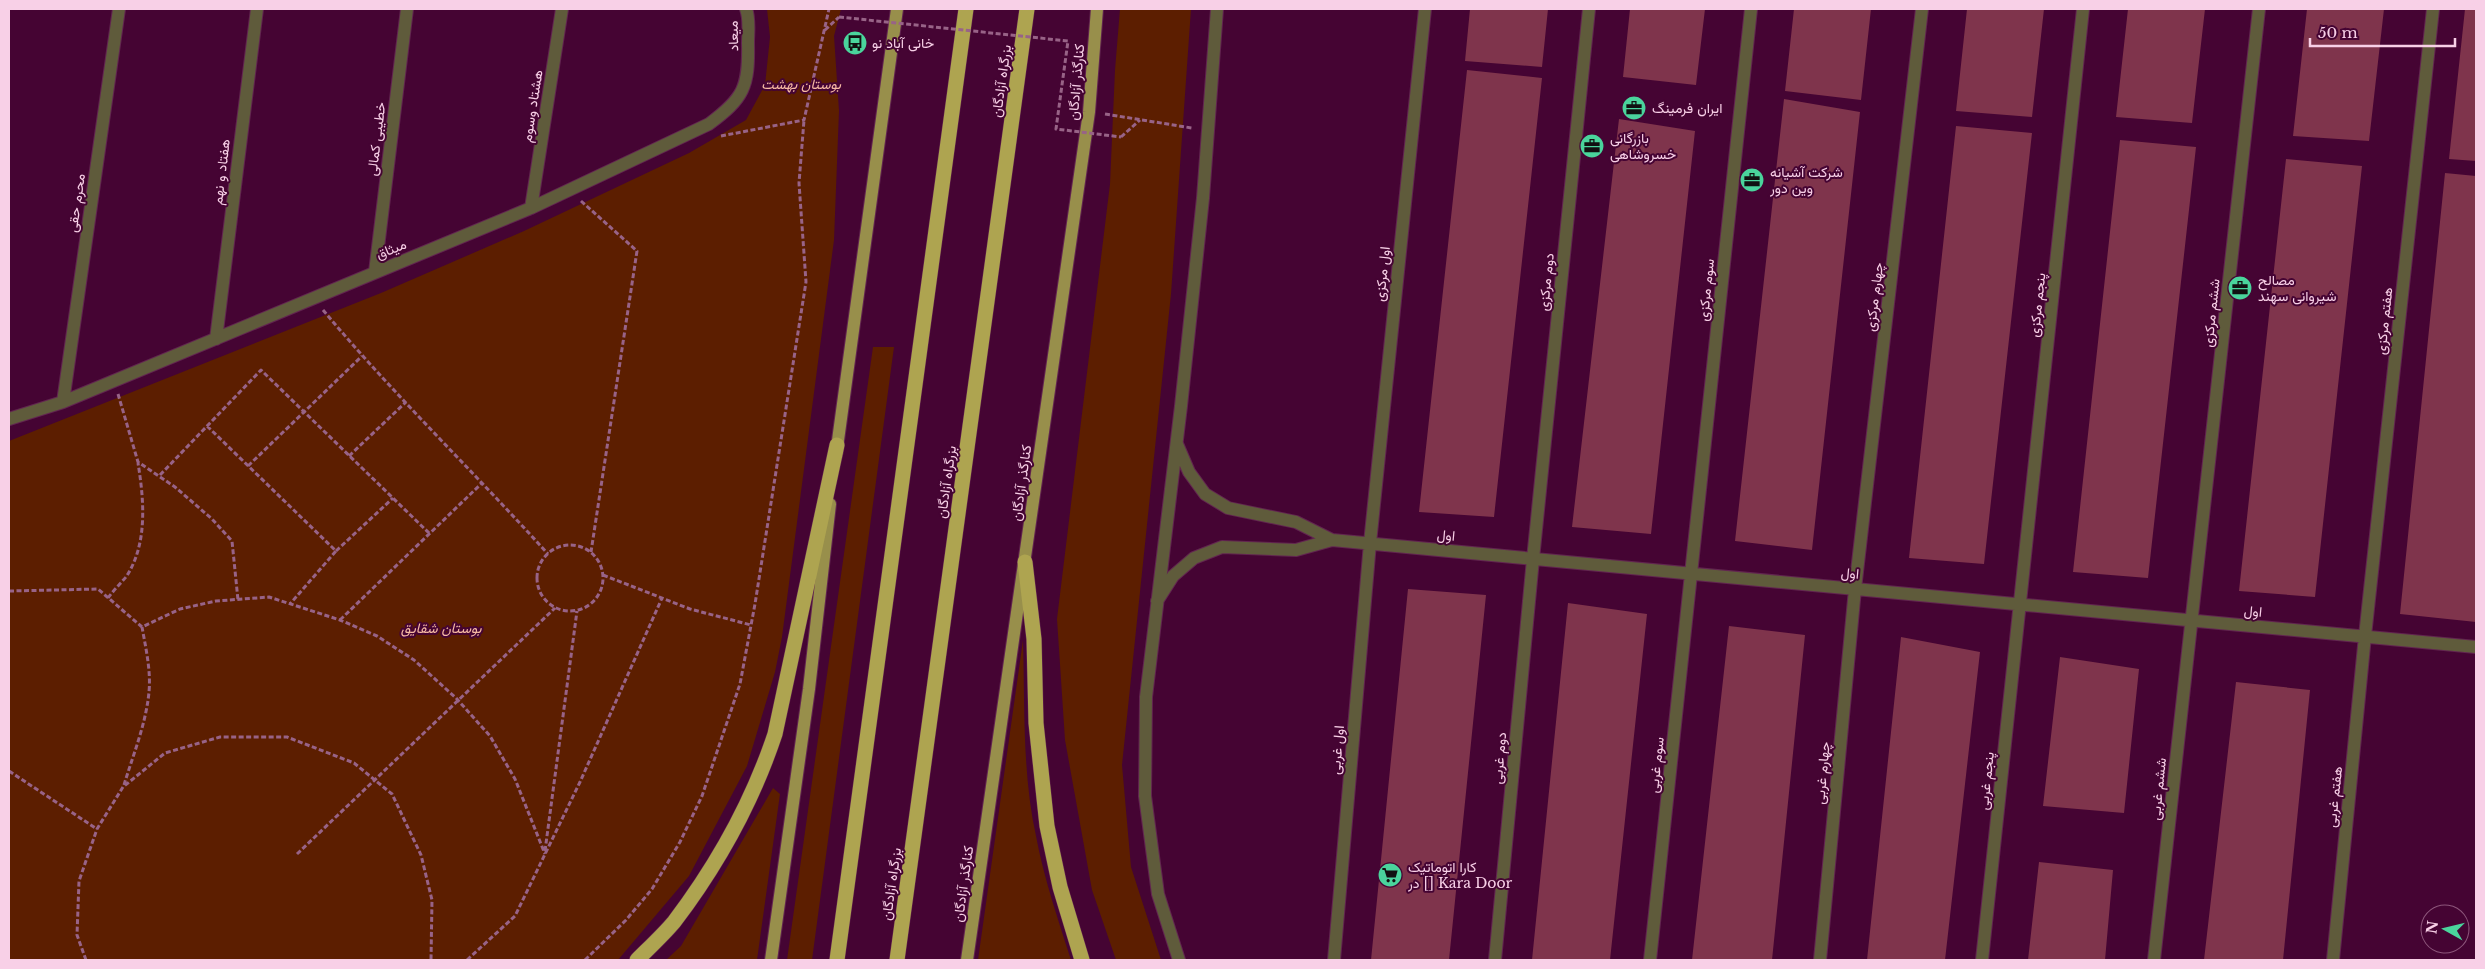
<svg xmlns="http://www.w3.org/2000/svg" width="2485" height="969" font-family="'Libre Baskerville',Vazirmatn,serif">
<rect width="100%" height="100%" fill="#450433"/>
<path fill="#5c1e00" d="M767 9H841L834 36 839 111 834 240 782 637 775 672 747 766 689 876 618 960H9V441L381 293 524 231 689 153 746 120 765 85 770 37Z
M1120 9H1191L1171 294 1122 765 1131 867 1161 960H1116L1092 890 1065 740 1057 619 1110 184 1115 70Z
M873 347H894L812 960H787Z
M1023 640C1025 705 1022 772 1036 836 1044 879 1058 919 1071 960H978Z
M773 788 780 794 757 960H666L681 946Z"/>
<path fill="#7f344c" d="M1470 9H1548L1542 67 1465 61Z
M1630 9H1705L1696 85 1623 77Z
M1794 9H1871L1861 100 1785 91Z
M1967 9H2044L2032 117 1956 111Z
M2128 9H2205L2192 123 2116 117Z
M2307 9H2384L2369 141 2293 136Z
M2465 9H2476V161L2449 159Z
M1467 70 1542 78 1494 517 1419 512Z
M1784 99 1860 112 1812 550 1735 541Z
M1619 119 1695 131 1651 534 1572 527Z
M1956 126 2032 133 1984 564 1909 558Z
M2120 140 2196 147 2148 578 2073 572Z
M2286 159 2362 166 2315 597 2239 591Z
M2445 173 2476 176V622L2400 614Z
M1408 589 1486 595 1449 960H1371Z
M1568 603 1647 614 1610 960H1532Z
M1729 626 1805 635 1772 960H1692Z
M1901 637 1980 652 1945 960H1867Z
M2060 657 2139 669 2124 813 2043 806Z
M2236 682 2310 690 2283 960H2204Z
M2039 862 2113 870 2105 960H2028Z"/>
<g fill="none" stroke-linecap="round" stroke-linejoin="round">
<defs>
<path id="minor" d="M531 208 562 9
M375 272 407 9
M216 339 257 9
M63 402 119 9
M9 419 63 402 531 208 709 124C744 98 749 87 748 43 748 32 750 19 746 9
M1177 444 1189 472 1205 494 1228 508 1296 522 1332 540
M1157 601 1173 576 1194 558 1222 547 1296 550 1332 540 2476 647
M1179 960 1158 894 1145 796 1146 697 1181 406 1203 198 1217 9
M1334 960 1370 543 1425 9
M1495 960 1533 559 1589 9
M1650 960 1751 9
M1820 960 1855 589 1922 9
M1982 960 2083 9
M2154 960 2259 9
M2333 960 2365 636 2433 9"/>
<path id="major" d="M836 455 897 9
M771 960 809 689 830 504
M967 960 1089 112 1097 9"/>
<path id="highway" d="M1025 562 1034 639 1036 723 1047 826 1060 887 1082 960
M637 960C649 948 663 935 674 922 718 864 752 803 775 734L837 445
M837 960 966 9
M897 960 1027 9"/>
</defs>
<use href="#minor" stroke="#622550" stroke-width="14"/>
<use href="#major" stroke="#622550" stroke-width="14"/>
<use href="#highway" stroke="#622550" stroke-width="16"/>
<path stroke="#986387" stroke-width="3" stroke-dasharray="5 2.5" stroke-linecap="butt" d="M825 30 839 17
M1105 114 1192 128
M721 136 804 120 829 9
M1121 137 1140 120
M581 201 637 251 591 552
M323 310C394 395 474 472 548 554
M118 394 138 462 175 487 212 519 232 541 238 600
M207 426 336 551 290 604
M349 456 406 402
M248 466 362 356
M160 475 261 370 430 534
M537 578a33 33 0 1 1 66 0a33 33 0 1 1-66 0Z
M336 551 393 498
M603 575 690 609 751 625
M9 591 98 589 142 627 180 609 216 601 269 597 340 620 377 636 414 660 456 698 490 736 515 779 545 854
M108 598C113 591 120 584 126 577 148 544 144 500 138 463
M340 620 483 482
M9 771 97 829
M124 785C133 755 146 724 149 692 151 671 146 649 142 627
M545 851 577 611
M297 854 555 608
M86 960 77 935 79 881 97 829 123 787 165 753 220 737H287L354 763 392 794 421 855 432 900 431 960
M467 960 515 916 580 782 662 598
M585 960 626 920 652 889 680 842 702 796 740 684 755 604 806 282 799 183 804 120"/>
<use href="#minor" stroke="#5f5b3b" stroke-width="12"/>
<use href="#major" stroke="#988f4b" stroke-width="12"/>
<use href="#highway" stroke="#aea450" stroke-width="15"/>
<path stroke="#986387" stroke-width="3" stroke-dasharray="5 2.5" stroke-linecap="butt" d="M839 17 1068 41 1056 129 1121 137"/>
</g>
<defs>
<symbol id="bus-disc" viewBox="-11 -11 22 22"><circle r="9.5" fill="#4ad49c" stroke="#450433"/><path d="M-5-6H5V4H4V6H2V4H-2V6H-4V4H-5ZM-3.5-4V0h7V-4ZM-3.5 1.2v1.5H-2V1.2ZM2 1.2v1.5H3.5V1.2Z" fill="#111"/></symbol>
<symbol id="office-disc" viewBox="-11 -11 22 22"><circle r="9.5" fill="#4ad49c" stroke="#450433"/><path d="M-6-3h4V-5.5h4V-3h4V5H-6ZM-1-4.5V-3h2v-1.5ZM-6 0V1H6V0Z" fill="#111"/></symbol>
<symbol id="supermarket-disc" viewBox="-11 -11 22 22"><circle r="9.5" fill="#4ad49c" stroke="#450433"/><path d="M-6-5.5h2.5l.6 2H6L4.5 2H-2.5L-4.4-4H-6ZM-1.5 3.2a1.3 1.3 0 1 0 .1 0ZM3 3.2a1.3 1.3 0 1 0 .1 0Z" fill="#111"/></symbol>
</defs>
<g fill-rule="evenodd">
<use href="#bus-disc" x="841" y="29" width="28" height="28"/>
<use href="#office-disc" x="1620" y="94" width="28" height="28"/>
<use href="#office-disc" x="1578" y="132" width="28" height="28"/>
<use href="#office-disc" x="1738" y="166" width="28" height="28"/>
<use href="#office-disc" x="2226" y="274" width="28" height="28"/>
<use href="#supermarket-disc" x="1376" y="861" width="28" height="28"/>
</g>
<g text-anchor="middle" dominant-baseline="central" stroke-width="4" stroke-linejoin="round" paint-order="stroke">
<g font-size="14" fill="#f8d0e7" stroke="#450433">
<text transform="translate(733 36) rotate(-91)">میعاد</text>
<text transform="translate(1001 81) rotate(-82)">بزرگراه آزادگان</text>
<text transform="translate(1076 82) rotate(-85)">کنارگذر آزادگان</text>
<text transform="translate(532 106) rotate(-81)">هشتاد وسوم</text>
<text transform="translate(376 139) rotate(-83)">خطیبی کمالی</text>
<text transform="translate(221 172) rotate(-83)">هفتاد و نهم</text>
<text transform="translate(76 203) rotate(-82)">محرم حقی</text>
<text transform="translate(391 249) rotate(-22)">میثاق</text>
<text transform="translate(1382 274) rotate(-84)">اول مرکزی</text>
<text transform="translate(1546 282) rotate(-84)">دوم مرکزی</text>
<text transform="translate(1706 290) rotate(-84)">سوم مرکزی</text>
<text transform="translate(1874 297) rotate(-83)">چهارم مرکزی</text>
<text transform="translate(2037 305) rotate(-84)">پنجم مرکزی</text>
<text transform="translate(2211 313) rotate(-84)">ششم مرکزی</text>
<text transform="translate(2384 321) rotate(-84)">هفتم مرکزی</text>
<text transform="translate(946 482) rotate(-82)">بزرگراه آزادگان</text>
<text transform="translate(1021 483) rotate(-82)">کنارگذر آزادگان</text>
<text transform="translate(1446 535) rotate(5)">اول</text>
<text transform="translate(1850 573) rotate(5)">اول</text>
<text transform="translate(2253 611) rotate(5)">اول</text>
<text transform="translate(1337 750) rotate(-85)">اول غربی</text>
<text transform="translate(1499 758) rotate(-85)">دوم غربی</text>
<text transform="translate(1656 765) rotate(-84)">سوم غربی</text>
<text transform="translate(1822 773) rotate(-85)">چهارم غربی</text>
<text transform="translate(1986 781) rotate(-84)">پنجم غربی</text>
<text transform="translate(2158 789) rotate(-84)">ششم غربی</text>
<text transform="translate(2334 797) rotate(-84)">هفتم غربی</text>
<text transform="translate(891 884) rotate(-82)">بزرگراه آزادگان</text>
<text transform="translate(963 884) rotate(-82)">کنارگذر آزادگان</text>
</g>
<g font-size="14" fill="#f8d0e7" stroke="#450433" text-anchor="start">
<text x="872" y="43">خانی آباد نو</text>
<text x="1652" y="108">ایران فرمینگ</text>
<text x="1610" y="138">بازرگانی<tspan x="1610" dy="16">خسروشاهی</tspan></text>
<text x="1770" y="172">شرکت آشیانه<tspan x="1770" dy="16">وین دور</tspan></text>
<text x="2258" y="280">مصالح<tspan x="2258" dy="16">شیروانی سهند</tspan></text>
<text x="1408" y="867">کارا اتوماتیک<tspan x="1408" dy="16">در [] Kara Door</tspan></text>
</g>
<g font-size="14" font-style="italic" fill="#f7bba4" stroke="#450433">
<text x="801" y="84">بوستان بهشت</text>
<text x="441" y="628">بوستان شقایق</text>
</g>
</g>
<rect width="2485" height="969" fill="none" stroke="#f8d0e7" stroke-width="20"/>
<g transform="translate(2445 929) rotate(278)"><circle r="24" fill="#450433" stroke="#8d567b"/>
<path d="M0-4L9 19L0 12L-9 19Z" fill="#4ad49c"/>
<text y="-8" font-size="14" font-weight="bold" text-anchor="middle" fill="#f8d0e7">N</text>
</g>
<path d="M2310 38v8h145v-8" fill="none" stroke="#f8d0e7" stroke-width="2.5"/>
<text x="2318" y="38" font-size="15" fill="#f8d0e7" stroke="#450433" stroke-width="4" paint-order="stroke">50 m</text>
</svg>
